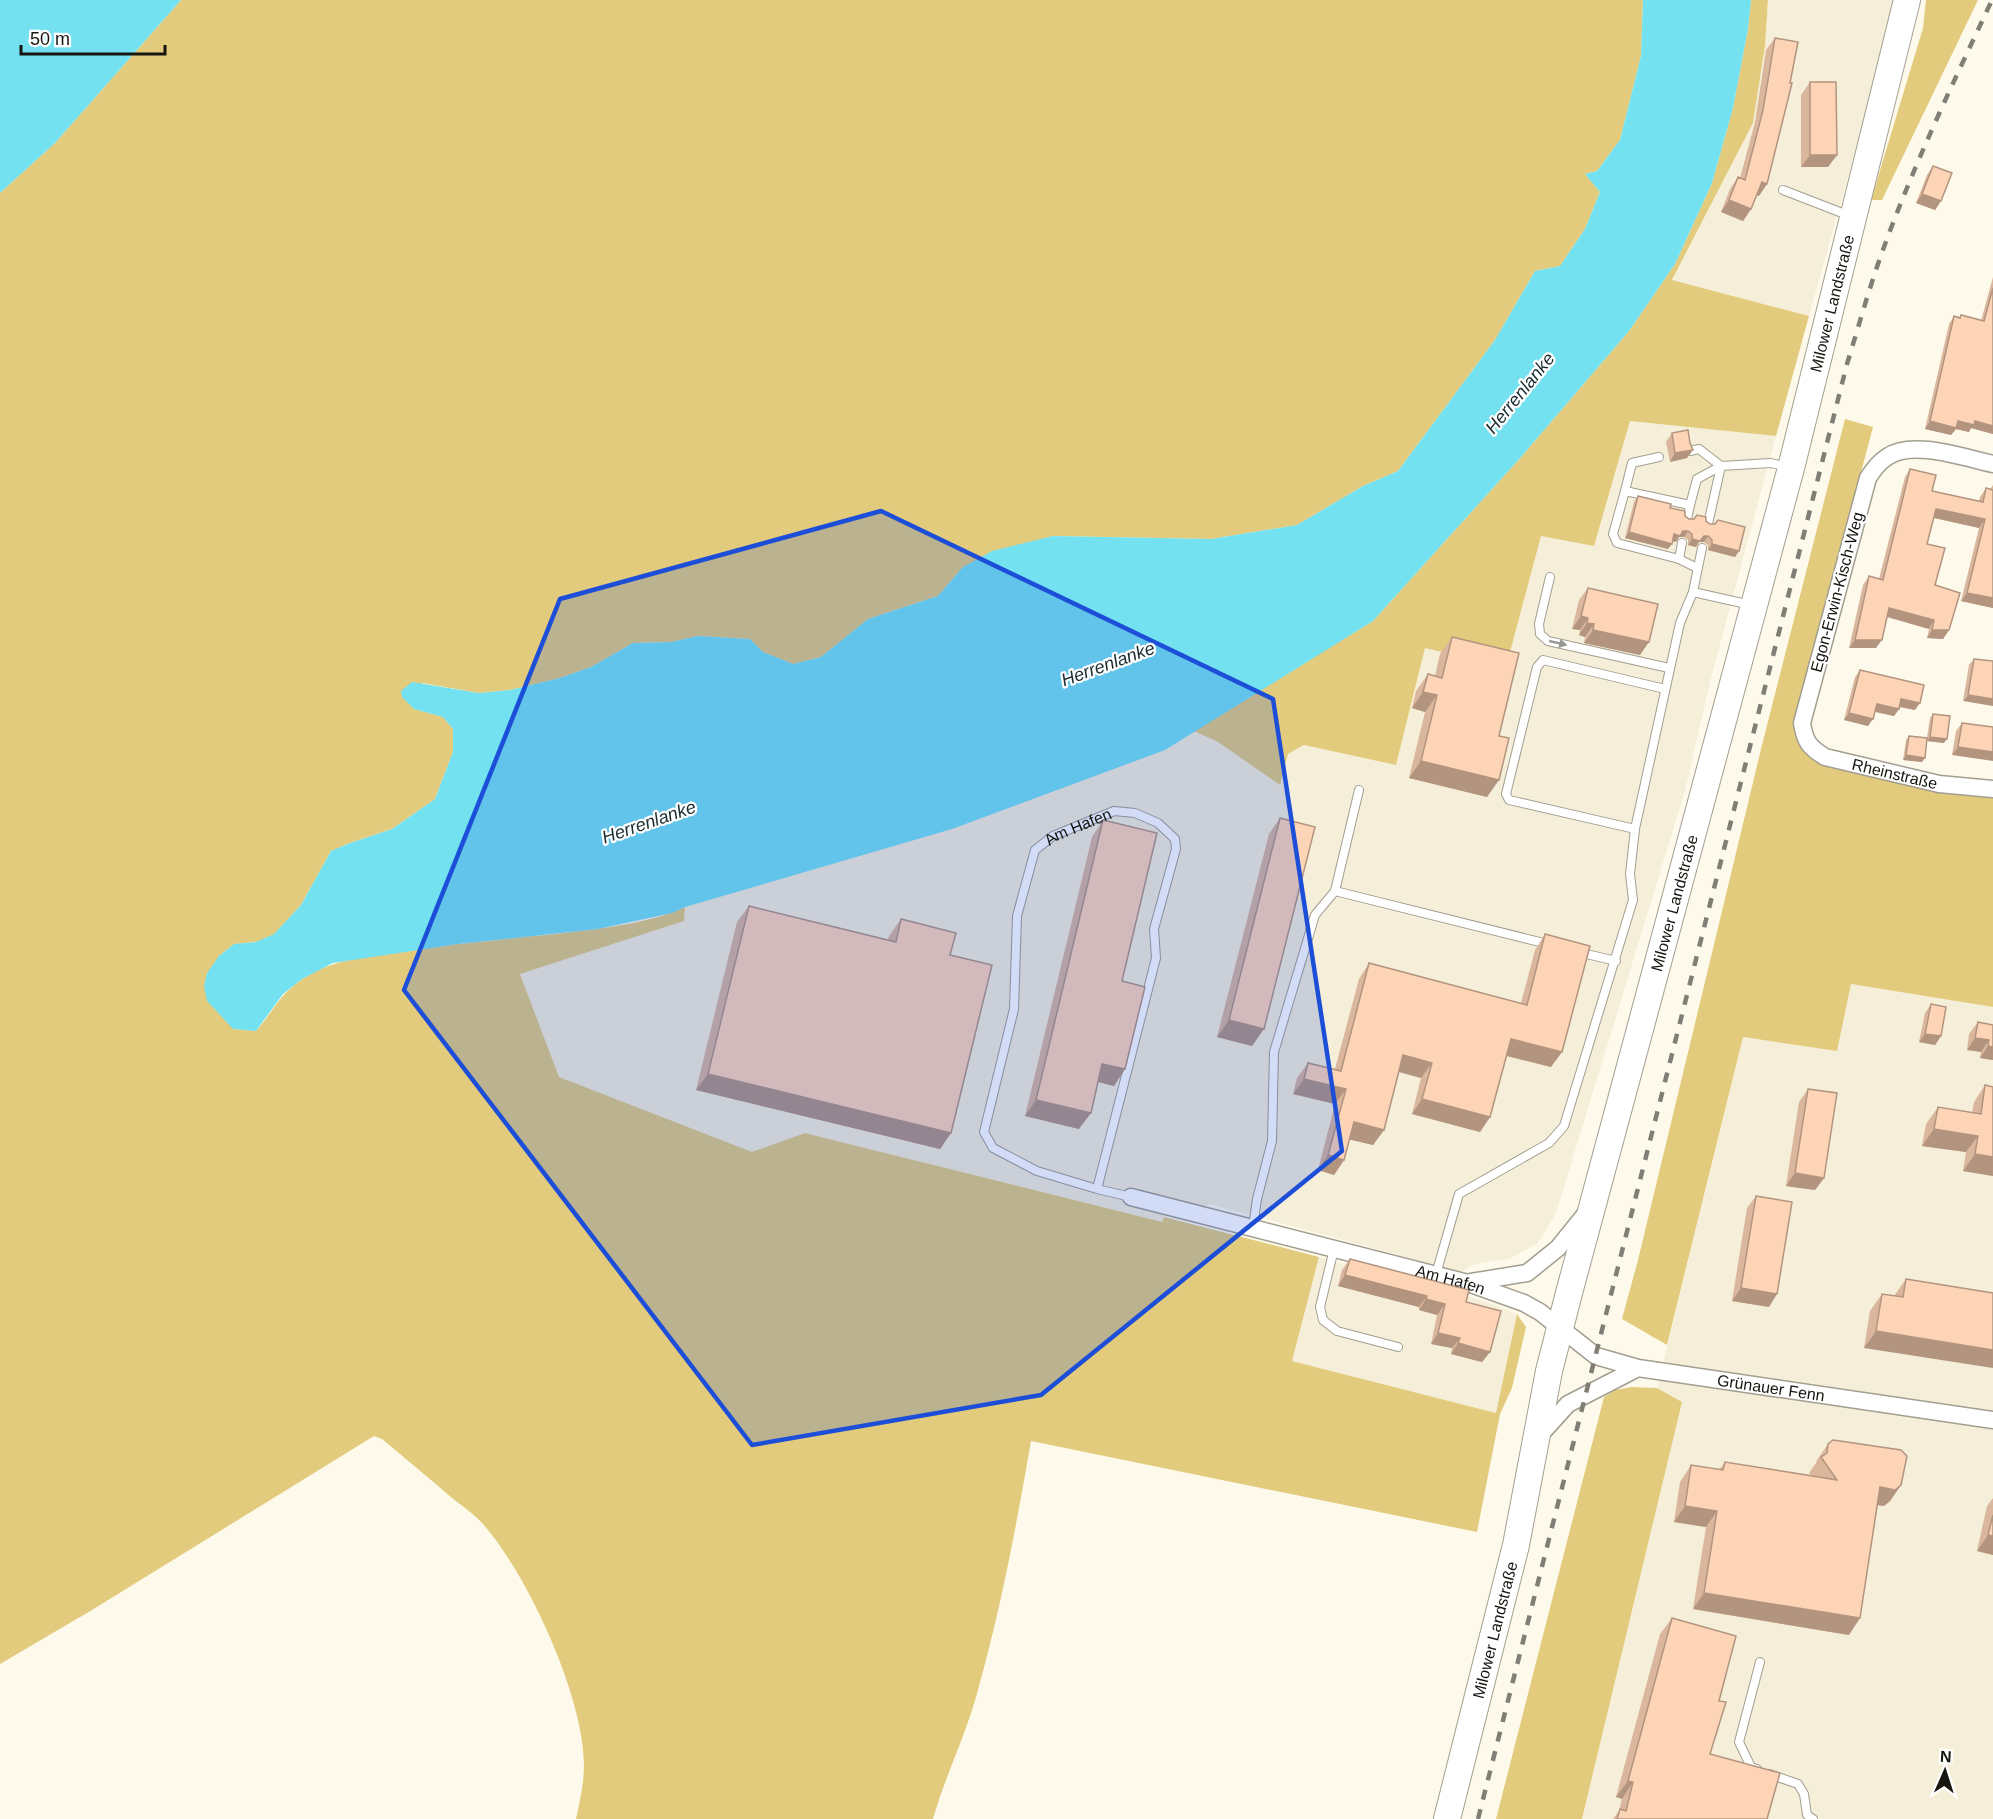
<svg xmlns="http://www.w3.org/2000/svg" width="1993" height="1819" font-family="Arial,sans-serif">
<rect width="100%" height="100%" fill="#fefaeb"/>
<path fill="#f5efd9" d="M1768 0H1894L1889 31 1809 316 1672 281 1753 123 1765 46Z
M1630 421 1776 436 1710 682 1685 791 1556 1213 1538 1243 1509 1259 1474 1264 1462 1272 1210 1204 1164 1217 1162 1222 805 1133 753 1153 559 1077 520 974 684 921 685 907 1165 750 1194 731 1218 742 1280 784 1288 754 1304 745 1396 765 1425 648 1506 666 1541 535 1594 546Z
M1851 984 1993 1007V1819H1582L1682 1402 1657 1388 1743 1037 1837 1050Z
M1319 1257 1485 1301 1517 1314 1496 1413 1292 1361Z"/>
<path fill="#e3cb7d" d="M181 0H1643L1641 56 1620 140 1597 171 1585 174 1600 192 1585 229 1560 266 1535 271 1495 340 1398 471 1363 486 1297 525 1211 539 1053 536 963 567 938 596 868 619 821 657 793 664 763 652 749 639 698 636 671 642 633 643 591 667 560 678 510 690 479 693 422 683 414 709 443 717 453 729V752L435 799 392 829 350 843 331 851 301 905 274 935 256 942 234 944 219 956 233 1029 256 1031C273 1012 278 996 301 980 332 959 365 957 401 952 453 944 504 939 556 934 596 929 649 924 685 907L684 921 520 974 559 1077 752 1152 805 1133 1162 1222 1164 1217 1319 1257 1292 1361 1496 1413 1517 1314 1526 1327 1512 1388 1500 1414 1477 1532 1031 1441C1016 1528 1000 1613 976 1697 964 1739 945 1777 933 1819H576C580 1801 584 1783 584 1765 584 1697 528 1575 483 1524 474 1514 462 1506 452 1498 429 1478 405 1458 382 1439L374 1436 92 1610 0 1664V193L55 143Z
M1751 0H1768L1765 46 1753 123 1672 280 1809 316 1776 436 1630 421 1594 546 1541 536 1506 667 1425 648 1396 765 1304 745 1288 754 1280 785 1218 742 1194 731 1373 621 1521 457 1629 331 1675 264 1712 183 1733 108 1748 29Z
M1926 0H1978L1882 200H1871L1923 28Z
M1845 419 1873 427 1796 718C1800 743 1799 751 1823 762L1993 795V1007L1851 984 1837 1051 1743 1037 1667 1345 1622 1319 1638 1260 1762 745Z
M1632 1387 1657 1388 1682 1402 1582 1819H1496L1604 1397 1615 1390Z"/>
<path fill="#73e1ef" d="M0 0H181L55 143 0 193Z
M1643 0H1751L1748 29 1733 108 1712 183 1675 264 1629 331 1521 457 1373 621 1165 750 952 829 685 907 672 913 598 929 458 944 333 963 302 979 283 994 256 1031 233 1029 207 1001 204 986 207 973 219 956 234 944 256 942 274 934 301 905 331 851 350 843 392 829 435 799 453 752V729L443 717 414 709 402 697 401 691 412 682 479 693 510 690 560 678 591 667 633 643 671 642 698 636 750 639 763 652 793 664 821 657 868 619 938 596 963 567 992 551 1053 536 1211 539 1297 525 1363 486 1398 471 1495 340 1535 271 1560 266 1585 229 1600 192 1585 174 1597 171 1620 140 1641 56Z"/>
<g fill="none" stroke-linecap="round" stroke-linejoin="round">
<defs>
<g id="lane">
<path d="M1783 190 1850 216"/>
<path d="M1690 451 1699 449 1721 466 1697 479 1690 505 1625 491 1613 534 1617 543 1679 559 1697 568"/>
<path d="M1625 491 1632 463 1659 457"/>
<path d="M1687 519 1690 505"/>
<path d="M1708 524 1721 466 1771 463 1788 467"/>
<path d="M1679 559 1682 543"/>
<path d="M1550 577 1539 624 1540 634 1548 641 1669 668"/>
<path d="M1693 592 1702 548"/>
<path d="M1635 829 1509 800 1506 794 1537 667 1543 660 1665 689"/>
<path d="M1335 891 1548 944"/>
<path d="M1578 952 1616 961"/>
<path id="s1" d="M1097 1189 1037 1171 993 1148 984 1132 1014 1009 1017 916 1035 850 1053 836 1114 811 1135 813 1158 823 1175 839 1176 849 1154 929 1156 958 1097 1189 1131 1197"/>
<path d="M1253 1227 1257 1199 1272 1141 1274 1052 1315 915 1335 891 1359 790"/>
<path d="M1334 1249 1320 1307 1323 1320 1337 1331 1398 1347"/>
<path d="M1436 1274 1459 1194 1549 1143 1564 1126 1633 900 1630 874 1635 829 1680 623 1693 592 1751 605"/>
<path d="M1757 1769 1751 1767 1739 1742 1760 1662"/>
<path d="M1769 1774 1798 1784 1804 1794 1807 1815 1813 1819"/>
</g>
<g id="street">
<path id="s2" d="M1993 464C1965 458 1912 439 1887 457 1879 462 1873 470 1868 478L1802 723C1805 742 1809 747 1825 757L1939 784 1993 789"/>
<path id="s3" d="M1131 1197 1468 1283 1524 1303 1540 1312 1596 1356 1638 1368 1993 1420"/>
<path d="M1471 1282 1527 1273 1558 1248 1587 1212"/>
<path d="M1539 1436 1568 1404 1638 1368"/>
</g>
<g id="primary">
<path id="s4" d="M1447 1819 1516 1545 1549 1371 1569 1293 1791 468 1907 0"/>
</g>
</defs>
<use href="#lane" stroke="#a29e90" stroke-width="10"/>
<use href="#street" stroke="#a29e90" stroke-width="19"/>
<use href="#primary" stroke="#a29e90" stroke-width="28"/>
<use href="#lane" stroke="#fff" stroke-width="8"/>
<use href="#street" stroke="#fff" stroke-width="16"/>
<use href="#primary" stroke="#fff" stroke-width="26"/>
<path stroke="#817e75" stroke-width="4.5" stroke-dasharray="10 10" stroke-linecap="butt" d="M1478 1819 1847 364C1859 325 1870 285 1884 247 1915 162 1954 81 1992 0"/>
</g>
<path fill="#dab69d" d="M1775 38 1759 196 1757 195 1751 209 1743 221 1721 212 1730 189 1738 177 1740 178 1755 122 1766 50Z
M1810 82 1828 167H1801V95Z
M1933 166 1941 201 1935 210 1916 203 1927 175Z
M1993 277V434L1971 428 1969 432 1956 429 1951 435 1925 429 1949 324 1954 316 1959 318 1961 315 1981 321Z
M1672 433 1693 450 1687 458 1670 462 1666 442Z
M1910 469 1932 491 1979 501 1980 497 1986 488 1990 489 1993 485V608L1961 601 1979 528 1934 518 1927 544 1935 585 1949 630 1943 639 1927 638 1929 629 1887 617 1876 648H1849L1863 585 1869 576 1879 579 1905 477Z
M1638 496 1670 508 1685 516 1689 519 1706 521 1739 551 1735 557 1708 550V545L1704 542H1699L1696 547 1688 545V540L1684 537H1679L1676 542 1672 541 1668 549 1625 538 1634 502Z
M1588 588 1640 655 1584 643 1585 637 1579 635 1580 630 1572 629 1579 600Z
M1452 637 1499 736 1487 797 1409 778 1425 712 1412 708 1416 691 1428 674 1435 676 1440 654Z
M1974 659 1993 661 1963 701 1969 665Z
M1860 670 1915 710 1899 707V709L1894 716 1875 712 1868 726 1844 720 1855 677Z
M1933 714 1944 743 1927 741 1922 762 1903 760 1906 740 1909 736 1927 738 1930 718Z
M1962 723 1993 727 1952 755 1956 731Z
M1280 818 1252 1046 1217 1037 1269 834Z
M1103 820 1122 981 1125 1069 1114 1086 1098 1082 1079 1129 1025 1116 1092 837Z
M749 906 888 940 889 936 901 919 950 955 951 1133 940 1149 696 1090 737 922Z
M1545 934 1551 1067 1506 1056 1490 1117 1480 1132 1412 1114 1421 1078 1399 1072 1384 1130 1373 1145 1350 1139 1344 1160 1334 1175 1318 1170 1335 1104 1293 1094 1297 1078 1308 1063 1335 1069 1359 979 1369 963 1521 1003 1535 950Z
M1931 1004 1941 1036 1935 1045 1919 1042 1925 1013Z
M1978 1022 1993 1025V1060L1980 1058 1981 1052 1967 1050 1969 1034Z
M1985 1085 1993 1176 1963 1171 1966 1152 1922 1146 1926 1124 1938 1107 1972 1113 1974 1102Z
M1808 1089 1824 1178 1815 1190 1786 1186 1799 1102Z
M1756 1196 1769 1307 1732 1301 1747 1208Z
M1350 1259 1466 1302 1490 1352 1482 1362 1451 1354 1452 1348 1431 1344 1437 1315 1419 1310V1307L1338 1286 1342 1270Z
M1906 1279 1993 1293 1864 1348 1870 1311 1882 1294 1894 1296Z
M1828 1444 1901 1485 1890 1501 1884 1506 1878 1505 1849 1635 1693 1609 1706 1527 1674 1522 1680 1482 1691 1465 1719 1470 1725 1462 1811 1475 1809 1473 1816 1463 1817 1460Z
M1993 1498V1555L1977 1551 1987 1506Z
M1672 1618 1719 1701 1710 1754 1767 1819H1613L1619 1811 1622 1799 1616 1797 1660 1634Z"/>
<path fill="#b2947f" d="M1810 155H1837L1828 167H1801Z
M1762 182 1767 184 1759 196 1753 194Z
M1922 194 1941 201 1935 210 1916 203Z
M1729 200 1751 209 1743 221 1721 212Z
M1930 421H1975L1993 426V434L1971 428 1969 432 1956 429 1951 435 1925 429Z
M1693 450 1687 458 1670 462 1675 453Z
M1936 509 1985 519 1979 528 1930 517Z
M1683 531H1688L1684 537H1679L1676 542 1670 540 1674 534Z
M1629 532 1672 544 1668 549 1625 538Z
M1704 536H1708L1704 542H1699L1696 547 1688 545 1692 539Z
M1712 544 1739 551 1735 557 1708 550Z
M1967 593 1993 598V608L1961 601Z
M1889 608 1934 620 1929 629 1884 616Z
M1581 616 1588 618 1580 630 1572 629Z
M1587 623 1594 624 1585 637 1579 635Z
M1593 630 1649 642 1640 655 1584 643Z
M1932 630H1949L1943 639 1927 638Z
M1855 640H1882L1876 648H1849Z
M1423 692 1437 695 1425 712 1412 708Z
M1968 695 1993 699V706L1963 701Z
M1901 699 1920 703 1915 710 1896 706Z
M1877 704 1899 709 1894 716 1872 711Z
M1849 713 1873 719 1868 726 1844 720Z
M1930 737 1947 739 1944 743 1927 741Z
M1958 747 1993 752V761L1952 755Z
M1906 755 1925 758 1922 762 1903 760Z
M1421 761 1499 780 1487 797 1409 778Z
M1229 1020 1264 1029 1252 1046 1217 1037Z
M1925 1034 1941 1036 1935 1045 1919 1042Z
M1975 1038 1989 1040 1981 1052 1967 1050Z
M1511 1039 1562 1052 1551 1067 1500 1054Z
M1988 1046 1993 1047V1060L1980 1058Z
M1403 1055 1432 1063 1421 1078 1392 1070Z
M1102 1064 1125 1069 1114 1086 1091 1080Z
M708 1074 951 1133 940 1149 696 1090Z
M1304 1079 1346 1089 1335 1104 1293 1094Z
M1422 1099 1490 1117 1480 1132 1412 1114Z
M1036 1100 1091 1113 1079 1129 1025 1116Z
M1354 1122 1384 1130 1373 1145 1343 1138Z
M1934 1129 1978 1136 1966 1152 1922 1146Z
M1975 1154 1993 1157V1176L1963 1171Z
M1328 1155 1344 1160 1334 1175 1318 1170Z
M1795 1173 1824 1178 1815 1190 1786 1186Z
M1345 1275 1427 1296 1419 1307 1338 1286Z
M1741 1288 1777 1294 1769 1307 1732 1301Z
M1426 1299 1445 1304 1437 1315 1419 1310Z
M1876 1331 1993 1350V1368L1864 1348Z
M1438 1333 1460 1338 1452 1348 1431 1344Z
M1458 1343 1490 1352 1482 1362 1451 1354Z
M1901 1485 1890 1501 1884 1506 1869 1504 1880 1487Z
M1685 1506 1717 1511 1706 1527 1674 1522Z
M1988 1535 1993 1536V1555L1977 1551Z
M1704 1593 1860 1618 1849 1635 1693 1609Z
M1628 1781 1633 1782 1622 1799 1616 1797Z"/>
<path fill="#fed4b6" stroke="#b2947f" stroke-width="1.5" d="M1775 38 1798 42 1790 83H1792L1767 184 1762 182 1751 209 1729 200 1738 177 1745 180 1763 110Z
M1810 82H1836L1837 155H1810Z
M1933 166 1952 173 1941 201 1922 194Z
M1993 288V426L1975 421 1974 425 1958 421 1956 428 1930 421 1954 316 1960 318 1961 315 1984 321Z
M1688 430 1690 443 1693 450 1675 453 1672 433Z
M1910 469 1936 475 1932 491 1983 502 1986 488 1993 490V598L1967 593 1985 519 1936 509 1927 544 1945 548 1935 585 1960 593 1949 630H1932L1934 620 1889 608 1882 640H1855L1869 576 1883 580Z
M1638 496 1671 504 1670 508 1685 511V516L1689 519H1694L1697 515 1706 517V521L1710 524H1715L1718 520 1745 527 1739 551 1712 544V540L1708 536H1704L1700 541 1692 539V534L1688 531H1683L1680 536 1674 534 1672 544 1629 532Z
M1588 588 1658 604 1649 642 1593 630 1594 624 1587 623 1588 618 1581 616Z
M1452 637 1519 653 1499 736 1509 738 1499 780 1421 761 1437 695 1423 692 1428 674 1442 678Z
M1974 659 1993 661V699L1968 695Z
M1860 670 1924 685 1920 703 1901 699 1899 709 1877 704 1873 719 1849 713Z
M1933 714 1950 716 1947 739 1930 737Z
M1962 723 1993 727V752L1958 747Z
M1909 736 1927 738 1925 758 1906 755Z
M1280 818 1315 827 1264 1029 1229 1020Z
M1103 820 1157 833 1122 981 1145 987 1125 1069 1102 1064 1091 1113 1036 1100Z
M749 906 896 942 901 919 956 933 950 955 992 965 951 1133 708 1074Z
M1545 934 1590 946 1562 1052 1511 1039 1490 1117 1422 1099 1432 1063 1403 1055 1384 1130 1354 1122 1344 1160 1328 1155 1346 1089 1304 1079 1308 1063 1341 1071 1369 963 1527 1005Z
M1931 1004 1946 1007 1941 1036 1925 1034Z
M1978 1022 1993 1025V1047L1988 1046 1989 1040 1975 1038Z
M1985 1085 1993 1087V1157L1975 1154 1978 1136 1934 1129 1938 1107 1981 1114Z
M1808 1089 1837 1093 1824 1178 1795 1173Z
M1756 1196 1792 1202 1777 1294 1741 1288Z
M1350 1259 1469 1290 1466 1302 1501 1311 1490 1352 1458 1343 1460 1338 1438 1333 1445 1304 1426 1299 1427 1296 1345 1275Z
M1906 1279 1993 1293V1350L1876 1331 1882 1294 1903 1297Z
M1833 1440 1901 1450 1907 1456 1901 1485 1895 1490 1880 1487 1860 1618 1704 1593 1717 1511 1685 1506 1691 1465 1723 1470 1725 1462 1837 1480 1821 1457 1827 1453 1828 1444Z
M1993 1515V1536L1988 1535Z
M1672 1618 1736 1636 1719 1701 1726 1702 1710 1754 1780 1773 1767 1819H1617L1620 1809 1626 1811 1633 1782 1628 1781Z"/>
<defs><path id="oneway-solid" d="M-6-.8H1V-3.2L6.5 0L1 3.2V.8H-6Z" transform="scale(1.5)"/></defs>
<use fill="#969693" href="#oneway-solid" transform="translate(1558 643) rotate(13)"/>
<path fill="#1d4ed8" fill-opacity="0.2" stroke="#1d4ed8" stroke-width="4.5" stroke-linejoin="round" d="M881 511 1273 699 1342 1151 1041 1395 752 1445 404 990 560 599Z"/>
<g text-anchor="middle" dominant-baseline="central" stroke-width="4.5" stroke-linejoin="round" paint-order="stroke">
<g font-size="16" fill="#161510" stroke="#fff">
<text stroke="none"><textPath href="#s4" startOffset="1564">Milower Landstraße</textPath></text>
<text transform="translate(1837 592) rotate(-75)">Egon-Erwin-Kisch-Weg</text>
<text stroke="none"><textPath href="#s2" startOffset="506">Rheinstraße</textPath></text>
<text stroke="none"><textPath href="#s1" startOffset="468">Am Hafen</textPath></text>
<text stroke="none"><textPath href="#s4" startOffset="944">Milower Landstraße</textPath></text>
<text stroke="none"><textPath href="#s3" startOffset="330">Am Hafen</textPath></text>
<text stroke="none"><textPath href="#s3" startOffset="675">Grünauer Fenn</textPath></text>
<text stroke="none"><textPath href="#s4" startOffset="195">Milower Landstraße</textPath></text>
</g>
<g font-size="18" font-style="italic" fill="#192d30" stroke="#fff">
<text transform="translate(1520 393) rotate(-51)">Herrenlanke</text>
<text transform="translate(1108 664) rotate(-20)">Herrenlanke</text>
<text transform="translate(649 822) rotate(-19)">Herrenlanke</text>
</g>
</g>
<g transform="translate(1945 1771) rotate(3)" stroke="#ffffff" stroke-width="4.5" paint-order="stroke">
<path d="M0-4.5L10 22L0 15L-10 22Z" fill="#161510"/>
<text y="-9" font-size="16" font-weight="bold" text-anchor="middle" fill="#161510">N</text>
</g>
<path d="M21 45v9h144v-9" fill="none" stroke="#161510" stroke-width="3"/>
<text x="30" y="45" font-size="18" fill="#161510" stroke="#ffffff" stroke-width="4.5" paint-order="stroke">50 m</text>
</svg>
